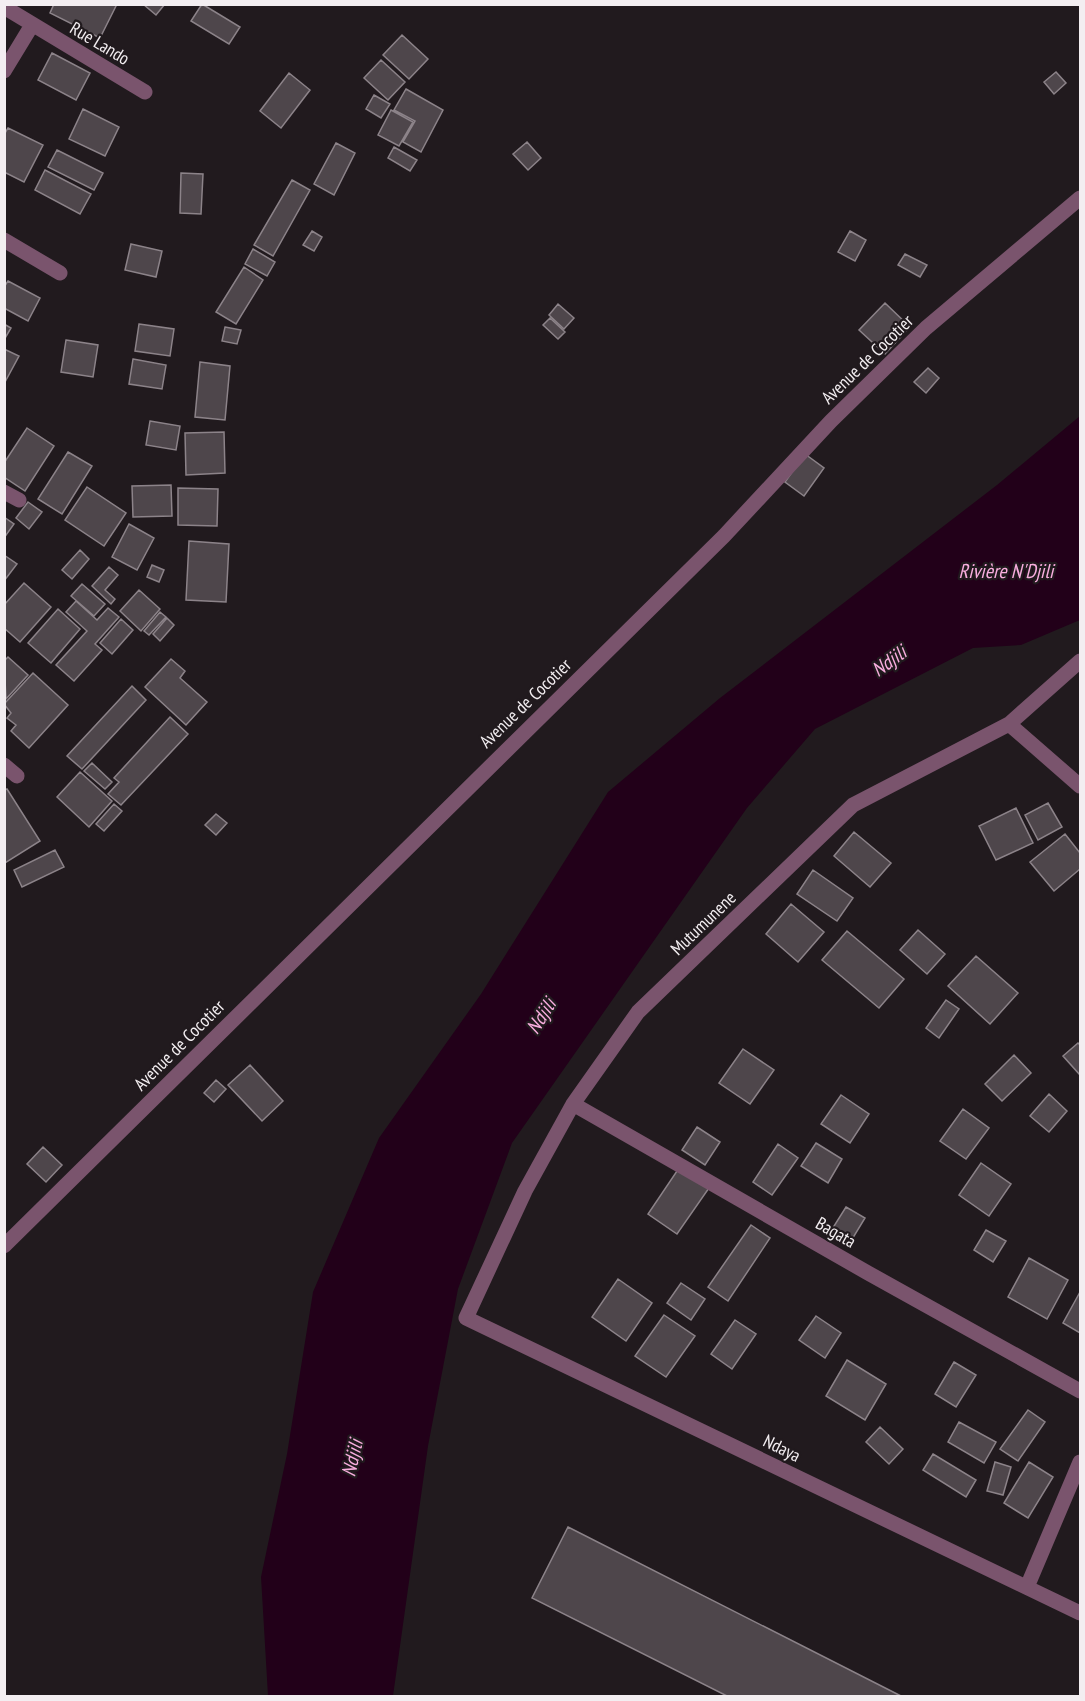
<svg xmlns="http://www.w3.org/2000/svg" width="1085" height="1701" font-family="'PT Sans Narrow',sans-serif">
<rect width="100%" height="100%" fill="#211a1e"/>
<path fill="#220019" d="M1080 416V620L1021 645 973 648 815 729 747 808 512 1143 458 1289 428 1446 393 1696H268L261 1577 287 1454 313 1292 379 1138 481 994 608 792 720 698 997 485Z"/>
<path fill="#4e464b" stroke="#8c8389" stroke-width="1.5" d="M54 4H117L100 38 50 13Z
M143 4H165L156 15Z
M202 4 240 27 229 44 191 21Z
M402 35 428 59 409 79 383 55Z
M52 53 90 73 76 100 38 80Z
M381 60 405 82 388 100 364 78Z
M1056 72 1066 83 1054 94 1044 82Z
M289 73 310 90 281 128 260 111Z
M406 89 443 110 421 152 403 142 415 121 394 110Z
M374 95 390 104 381 118 366 109Z
M83 109 119 127 105 156 69 139Z
M391 110 413 122 399 146 378 135Z
M8 128 43 145 24 182 4 172V135Z
M527 142 541 158 528 170 513 154Z
M336 143 355 153 334 195 314 184Z
M394 147 417 160 410 171 388 158Z
M57 150 103 173 94 190 48 167Z
M45 170 91 194 80 214 35 190Z
M181 173 203 174 201 214 180 213Z
M292 180 310 190 273 256 254 245Z
M312 231 322 237 314 251 303 245Z
M850 231 866 240 855 261 838 252Z
M131 244 162 251 156 277 125 270Z
M253 249 275 262 267 276 245 264Z
M905 254 927 265 920 277 898 265Z
M244 267 263 280 236 324 216 312Z
M8 281 40 298 28 321 4 308V287Z
M885 303 910 327 885 354 859 330Z
M558 304 574 318 564 329 549 315Z
M550 318 565 332 558 339 543 325Z
M4 324 11 328 4 340Z
M139 324 174 329 170 356 135 351Z
M225 327 241 330 237 344 222 341Z
M66 340 98 345 93 377 61 372Z
M4 349 19 356 5 382H4Z
M133 359 166 365 162 389 129 384Z
M200 362 230 366 225 420 195 417Z
M928 368 939 378 926 393 914 382Z
M150 421 180 426 176 450 146 445Z
M27 428 54 446 25 491 4 477V463Z
M224 432 225 473 186 475 185 433Z
M68 452 92 466 62 514 38 499Z
M805 454 824 468 804 496 785 482Z
M171 485 172 516 133 517 132 486Z
M87 487 126 513 104 546 65 520Z
M178 488 218 489 217 526 178 525Z
M28 502 42 512 29 529 16 518Z
M4 517 14 524 4 538Z
M129 524 154 538 137 570 112 557Z
M189 541 229 544 226 602 186 600Z
M80 550 89 559 72 579 62 570Z
M4 555 17 564 4 581Z
M152 565 164 570 159 582 147 577Z
M109 567 118 575 105 590 115 599 111 604 92 586Z
M24 583 51 607 20 642 4 628V605Z
M82 584 105 604 94 616 71 596Z
M139 590 160 609 141 631 120 611Z
M76 601 97 620 108 608 119 617 95 644 102 650 74 681 56 665 87 631 66 612Z
M58 609 80 629 51 663 28 643Z
M160 612 166 617 149 635 144 631Z
M167 618 174 625 160 641 153 634Z
M121 619 133 630 112 654 100 643Z
M8 657 28 675 6 699 4 661Z
M171 659 185 671 180 678 207 702 186 725 145 687Z
M33 673 68 705 29 748 11 731 16 725 7 718 11 713 4 704Z
M132 686 146 700 82 769 67 756Z
M170 717 188 734 121 805 108 794 119 782 114 778Z
M92 763 112 782 105 789 84 771Z
M80 772 112 801 89 827 57 797Z
M7 789 40 841 5 863 4 790Z
M1048 803 1062 827 1038 840 1025 815Z
M114 804 122 811 104 831 96 824Z
M1016 808 1033 843 996 860 979 826Z
M216 814 227 823 216 835 205 825Z
M854 832 891 863 870 887 834 856Z
M1065 834 1080 853V869L1054 891 1030 862Z
M55 850 64 867 22 887 14 870Z
M813 870 853 898 837 921 797 894Z
M791 904 824 932 798 962 766 934Z
M918 930 945 954 927 974 900 950Z
M847 931 904 979 879 1008 822 960Z
M976 956 1018 993 990 1024 948 986Z
M946 1000 959 1009 939 1038 926 1028Z
M1078 1043 1080 1045V1075L1063 1056Z
M743 1049 774 1070 750 1104 719 1083Z
M1014 1055 1031 1073 1002 1101 985 1084Z
M250 1065 283 1101 262 1121 228 1085Z
M216 1080 226 1089 214 1102 204 1093Z
M1049 1094 1067 1111 1049 1132 1030 1116Z
M841 1095 869 1114 850 1143 821 1124Z
M963 1109 989 1128 966 1159 940 1141Z
M697 1127 720 1142 705 1165 682 1150Z
M816 1143 842 1159 828 1183 801 1166Z
M778 1144 798 1158 772 1195 753 1182Z
M43 1147 62 1165 46 1182 27 1164Z
M981 1163 1011 1184 989 1216 959 1195Z
M679 1168 709 1188 677 1234 648 1214Z
M846 1207 865 1218 848 1246 829 1234Z
M751 1225 770 1238 728 1301 708 1287Z
M986 1230 1006 1241 993 1262 974 1250Z
M1029 1258 1068 1280 1047 1319 1008 1297Z
M618 1279 652 1303 626 1341 592 1317Z
M681 1283 705 1299 691 1320 667 1303Z
M1080 1292V1333L1063 1323Z
M664 1315 695 1336 666 1377 635 1356Z
M816 1316 841 1333 825 1358 799 1340Z
M735 1320 756 1334 732 1369 711 1354Z
M847 1360 886 1384 865 1420 826 1396Z
M954 1362 976 1375 956 1407 935 1394Z
M1028 1410 1045 1422 1018 1461 1000 1449Z
M959 1422 996 1442 984 1463 948 1442Z
M880 1427 903 1449 889 1464 866 1442Z
M933 1454 976 1480 966 1497 923 1470Z
M995 1462 1011 1467 1003 1495 987 1491Z
M1029 1462 1053 1477 1028 1518 1004 1503Z
M568 1527 901 1696H727L532 1598Z"/>
<g fill="none" stroke-linecap="round" stroke-linejoin="round">
<path stroke="#7a546d" stroke-width="15" d="M4 7 145 92
M4 71 32 25
M4 240 60 273
M4 492 19 500
M1080 661 1009 724 853 805 638 1012 573 1104 525 1191 466 1318 1080 1613
M1009 724 1080 786
M4 765 17 776
M573 1104 868 1273 1080 1391
M4 1246 724 536 831 421 926 328 1080 198
M1027 1587 1080 1462"/>
</g>
<g text-anchor="middle" dominant-baseline="central" stroke-width="4.5" stroke-linejoin="round" paint-order="stroke">
<g font-size="18" fill="#f3eef1" stroke="#211a1e">
<text transform="translate(100 43) rotate(31)">Rue Lando</text>
<text transform="translate(867 359) rotate(-44)">Avenue de Cocotier</text>
<text transform="translate(525 703) rotate(-44)">Avenue de Cocotier</text>
<text transform="translate(703 923) rotate(-44)">Mutumunene</text>
<text transform="translate(179 1045) rotate(-45)">Avenue de Cocotier</text>
<text transform="translate(836 1232) rotate(30)">Bagata</text>
<text transform="translate(782 1448) rotate(26)">Ndaya</text>
</g>
<g font-size="20" font-style="italic" fill="#f8adde" stroke="#211a1e">
<text x="1006" y="571">Rivière N'Djili</text>
<text transform="translate(889 661) rotate(-36)">Ndjili</text>
<text transform="translate(541 1016) rotate(-58)">Ndjili</text>
<text transform="translate(352 1458) rotate(-77)">Ndjili</text>
</g>
</g>
<rect width="1085" height="1701" fill="none" stroke="#f3eef1" stroke-width="12"/>
</svg>
